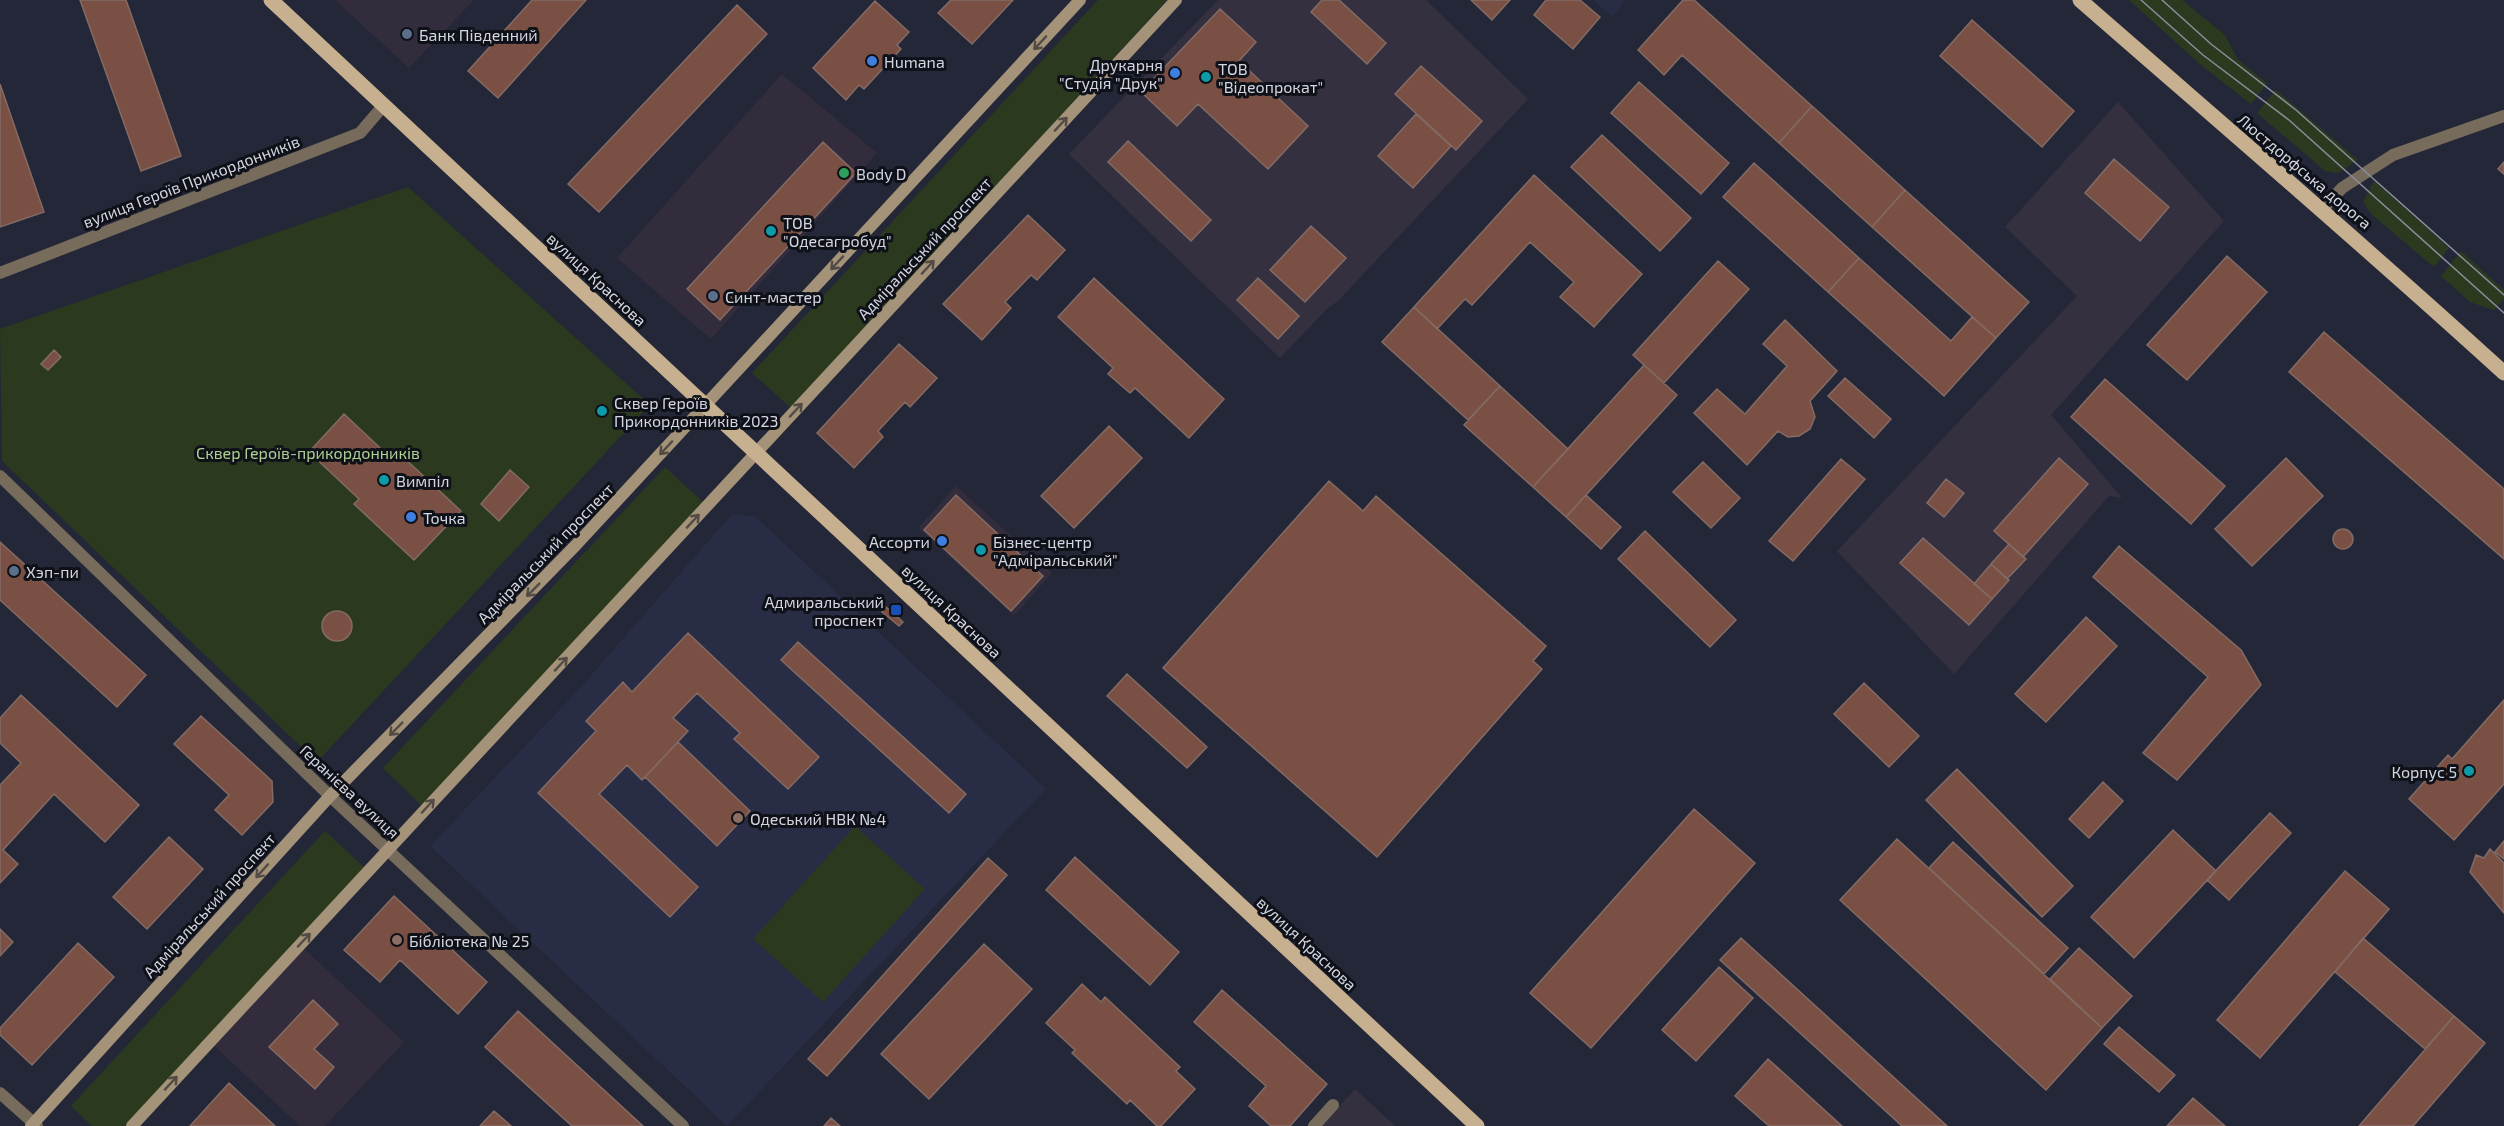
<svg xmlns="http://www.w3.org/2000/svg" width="2504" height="1126" font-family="'Exo 2',sans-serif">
<rect width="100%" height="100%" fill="#242738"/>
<path fill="#332c3c" d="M335 0H474L409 68Z
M782 74 877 153 711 339 617 258Z
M956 486 1052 573 1014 616 918 528Z
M297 942 404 1042 325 1126H300L209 1041Z"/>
<path fill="#353040" d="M1218 0H1426L1528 99 1338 301 1327 309 1280 358 1069 154Z
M2118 102 2224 221 2051 415 2122 498 2109 496 1954 674 1837 551 2077 296 2005 227Z
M1355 1089 1395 1126H1321Z"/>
<path fill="#282c44" d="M1593 0H1626L1612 17Z
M732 514 755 516 1046 789 727 1126 430 846 580 688Z"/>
<path fill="#2b3a1f" d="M1098 0H1167L791 408 752 373Z
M2129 0H2182L2225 35 2238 60 2267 83 2251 104 2202 66Z
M2276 90 2358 160 2338 173 2325 171 2257 113Z
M2374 181 2449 248 2434 267 2372 215 2363 202Z
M408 187 650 405 317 762 2 461 0 329Z
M2461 251 2504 290V299L2494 310 2470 302 2441 276Z
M665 467 703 502 422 806 383 768Z
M855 826 925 889 823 1002 753 939Z
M325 831 365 868 125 1126H92L71 1106Z"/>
<path fill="#7b5044" stroke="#836b65" stroke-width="1.5" d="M80 0H126L181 156 141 171Z
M532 0H586L498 98 468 71Z
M951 0H1013L972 44 938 13Z
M1322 0H1339L1386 43 1367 64 1311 12Z
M1471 0H1510L1492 20Z
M1546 0H1580L1600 17 1573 49 1534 15Z
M1683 0H1694L1812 106 1779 143 1682 55 1664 75 1638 50Z
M875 1 909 32 897 45 901 49 864 89 859 85 846 100 813 68Z
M737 5 767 34 599 212 568 184Z
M1220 9 1256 42 1239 61 1308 126 1268 169 1198 104 1177 126 1141 92Z
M1972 20 2074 111 2042 147 1940 56Z
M1421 66 1482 121 1456 150 1395 94Z
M1639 82 1729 163 1701 194 1611 113Z
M0 84 44 212 0 227Z
M1812 106 1905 190 1872 227 1779 143Z
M1416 114 1451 146 1413 188 1378 156Z
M1602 135 1691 218 1660 251 1571 167Z
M1128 141 1211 220 1191 241 1108 162Z
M823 142 856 173 720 320 687 289Z
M2114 159 2169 207 2140 241 2085 193Z
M2504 162V174L2498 169Z
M1754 163 1859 258 1828 292 1723 197Z
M1534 175 1642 274 1594 327 1560 297 1574 282 1530 242 1472 305 1465 299 1437 329 1414 307Z
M1905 190 2029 302 1996 338 1872 227Z
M1028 215 1065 250 1037 280 1031 275 1005 302 1011 308 982 340 943 304Z
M1311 226 1346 258 1305 302 1270 270Z
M2227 256 2267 292 2187 380 2147 345Z
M1859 258 1951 341 1972 317 1996 338 1944 396 1828 292Z
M1718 261 1749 289 1664 383 1633 355Z
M1094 278 1224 399 1189 438 1135 388 1130 393 1108 374 1113 368 1058 317Z
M1258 278 1299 316 1278 339 1237 300Z
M1414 307 1500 386 1468 420 1382 342Z
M1785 320 1837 371 1810 401 1815 417 1810 429 1799 436 1788 437 1778 431 1747 465 1694 413 1717 389 1745 414 1787 366 1763 344Z
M2324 332 2504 489V559L2289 372Z
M899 344 937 378 910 407 905 402 878 431 883 437 854 468 817 433Z
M54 350 61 357 48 370 41 364Z
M1644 365 1677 395 1566 517 1533 487Z
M1845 378 1891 419 1874 438 1828 396Z
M2105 379 2225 486 2191 524 2071 417Z
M1500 386 1568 449 1533 487 1464 425Z
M344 414 395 462 401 455 461 511 414 560 354 504 359 499 309 452Z
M1109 426 1142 458 1074 528 1041 496Z
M2059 458 2088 484 2023 557 1994 531Z
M2286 458 2323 496 2252 566 2215 529Z
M1841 459 1865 479 1793 561 1769 541Z
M1703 462 1740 498 1711 528 1673 492Z
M510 470 529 487 499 521 481 504Z
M1946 479 1964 493 1944 517 1927 503Z
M1329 481 1363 511 1376 496 1546 646 1533 661 1542 669 1377 857 1163 668Z
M956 495 1043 576 1011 611 924 530Z
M1586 495 1621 527 1601 549 1566 517Z
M2333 539a10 10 0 1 1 20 0a10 10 0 1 1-20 0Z
M1645 531 1736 620 1710 647 1618 559Z
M1923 538 1992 599 1969 625 1900 563Z
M0 542 146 675 117 707 0 600Z
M2009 544 2026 559 2007 579 1991 564Z
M2119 546 2241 650 2261 685 2177 780 2143 753 2208 677 2093 577Z
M1991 564 2009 580 1992 599 1974 584Z
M886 607 903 622 899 626 882 612Z
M322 626a15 15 0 1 1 30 0a15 15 0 1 1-30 0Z
M2086 617 2117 646 2046 722 2015 694Z
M688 633 819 757 788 789 734 739 740 733 697 693 673 718 688 731 645 777 642 780 627 765 599 794 698 887 670 917 538 793 596 731 586 721 623 682 632 692Z
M798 642 966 794 949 813 781 660Z
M1127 674 1207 747 1187 768 1107 696Z
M1864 683 1919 736 1889 767 1834 714Z
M21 695 139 805 105 842 54 794 3 850 18 864 0 883V785L21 763 0 743V718Z
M2504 700V784L2454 840 2409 799 2448 755 2452 759Z
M201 716 272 781 273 802 242 835 215 810 229 795 174 744Z
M678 742 750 811 717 846 645 777Z
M1957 769 2073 886 2042 917 1926 800Z
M2103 782 2123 801 2089 838 2069 819Z
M1694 809 1755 863 1591 1048 1530 993Z
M2270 813 2291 833 2229 900 2207 880Z
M2173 830 2216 871 2134 958 2091 917Z
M169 837 203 869 147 929 113 897Z
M1897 839 2102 1028 2046 1090 1840 900Z
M2504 841V859L2495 852Z
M1953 842 2068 948 2044 974 1929 868Z
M2490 849 2504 863V913L2470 872 2476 855 2484 858Z
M1075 857 1179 952 1150 985 1046 890Z
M988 858 1007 875 827 1076 808 1059Z
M2345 871 2389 909 2260 1058 2217 1020Z
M394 896 487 982 458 1014 400 960 380 982 344 950Z
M0 929 13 942 0 956Z
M1741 938 1947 1126H1902L1720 960Z
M2363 938 2454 1016 2425 1049 2335 972Z
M78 943 114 977 32 1065 0 1035V1028Z
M984 944 1032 989 929 1099 881 1054Z
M2079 948 2132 996 2102 1028 2050 979Z
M1719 967 1753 998 1696 1061 1662 1030Z
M1082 984 1101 1002 1105 997 1180 1067 1176 1071 1195 1089 1161 1126H1157L1130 1100 1127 1104 1072 1053 1075 1050 1046 1023Z
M1222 990 1327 1084 1290 1126H1271L1249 1106 1266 1086 1194 1022Z
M313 1000 338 1024 314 1049 334 1067 315 1089 269 1047Z
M518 1011 643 1126H572L485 1047Z
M2454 1016 2485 1043 2413 1126H2359Z
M2119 1027 2175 1075 2159 1092 2104 1044Z
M1768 1059 1842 1126H1769L1735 1096Z
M229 1083 275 1126H190Z
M2193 1098 2225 1126H2167Z
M494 1111 511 1126H480Z
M831 1118 840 1126H824Z"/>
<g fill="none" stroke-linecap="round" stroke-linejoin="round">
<path stroke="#776c5c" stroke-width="12" d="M2322 210 2342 188 2393 155 2504 116
M0 273 360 133 384 105
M0 476 330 796 683 1126
M0 1093 37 1126
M1314 1126 1333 1105"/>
<path stroke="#a49379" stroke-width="12" d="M31 1126 330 796 575 546 1080 0
M132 1126 1176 0"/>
<path stroke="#c7b08f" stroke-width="15" d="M271 0 1477 1126
M2080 0C2222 124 2365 246 2504 373"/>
<path stroke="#8a8d9b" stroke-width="1.5" d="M2141 0 2203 55 2289 120 2504 313
M2162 0 2211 44 2296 110 2504 295"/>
</g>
<defs><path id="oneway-shaft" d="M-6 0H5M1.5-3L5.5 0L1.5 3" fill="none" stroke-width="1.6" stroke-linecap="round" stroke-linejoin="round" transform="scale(1.5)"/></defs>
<g stroke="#524c44">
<use href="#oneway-shaft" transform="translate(1040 43) rotate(133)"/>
<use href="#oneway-shaft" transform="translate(1061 124) rotate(-47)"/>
<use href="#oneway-shaft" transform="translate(837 263) rotate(133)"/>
<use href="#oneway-shaft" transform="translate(928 267) rotate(-47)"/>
<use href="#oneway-shaft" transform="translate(796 410) rotate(-47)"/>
<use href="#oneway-shaft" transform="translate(666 448) rotate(133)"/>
<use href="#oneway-shaft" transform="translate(693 521) rotate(-47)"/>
<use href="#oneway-shaft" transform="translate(533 590) rotate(135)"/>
<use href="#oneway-shaft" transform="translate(561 664) rotate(-47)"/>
<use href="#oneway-shaft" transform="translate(396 729) rotate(135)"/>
<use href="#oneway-shaft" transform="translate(428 806) rotate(-47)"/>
<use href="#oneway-shaft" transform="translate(262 871) rotate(132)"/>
<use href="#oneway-shaft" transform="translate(304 940) rotate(-47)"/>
<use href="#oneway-shaft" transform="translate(171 1083) rotate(-47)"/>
</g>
<g fill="#5c6f8a" stroke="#0f1118" stroke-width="2">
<circle cx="407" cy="34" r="6"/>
<circle cx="713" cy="296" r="6"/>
<circle cx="14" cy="571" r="6"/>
</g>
<g fill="#3f7fe0" stroke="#0f1118" stroke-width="2">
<circle cx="872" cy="61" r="6"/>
<circle cx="1175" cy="73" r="6"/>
<circle cx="411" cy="517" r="6"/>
<circle cx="942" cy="541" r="6"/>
</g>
<g fill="#0f9aa8" stroke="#0f1118" stroke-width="2">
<circle cx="1206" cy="77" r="6"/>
<circle cx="771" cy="231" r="6"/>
<circle cx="602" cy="411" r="6"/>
<circle cx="384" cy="480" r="6"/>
<circle cx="981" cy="550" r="6"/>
<circle cx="2469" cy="771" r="6"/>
</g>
<circle fill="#2e9e5b" stroke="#0f1118" stroke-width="2" cx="844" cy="173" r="6"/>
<rect fill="#1a4fb4" stroke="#0f1118" stroke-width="2" x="890" y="604" width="12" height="12" rx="3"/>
<g fill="#8d6e63" stroke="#0f1118" stroke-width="2">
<circle cx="738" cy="818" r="6"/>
<circle cx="397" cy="940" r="6"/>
</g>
<g text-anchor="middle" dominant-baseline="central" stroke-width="6" stroke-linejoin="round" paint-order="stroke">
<g font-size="16" fill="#d3d6e1" stroke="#0f1118" text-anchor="start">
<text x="419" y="34">Банк Південний</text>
<text x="884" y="61">Humana</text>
<text x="1163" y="64" text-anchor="end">Друкарня<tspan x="1163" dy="18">"Студія "Друк"</tspan></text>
<text x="1218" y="68">ТОВ<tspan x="1218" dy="18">"Відеопрокат"</tspan></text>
<text x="856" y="173">Body D</text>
<text x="783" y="222">ТОВ<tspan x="783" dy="18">"Одесагробуд"</tspan></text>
<text x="725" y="296">Синт-мастер</text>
<text x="614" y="402">Сквер Героїв<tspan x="614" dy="18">Прикордонників 2023</tspan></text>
<text x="396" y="480">Вимпіл</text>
<text x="423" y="517">Точка</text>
<text x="930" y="541" text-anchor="end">Ассорти</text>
<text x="993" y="541">Бізнес-центр<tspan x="993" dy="18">"Адміральський"</tspan></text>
<text x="26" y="571">Хэп-пи</text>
<text x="884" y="601" text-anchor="end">Адмиральський<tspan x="884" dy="18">проспект</tspan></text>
<text x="2457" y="771" text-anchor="end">Корпус 5</text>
<text x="750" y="818">Одеський НВК №4</text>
<text x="409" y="940">Бібліотека № 25</text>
</g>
<g font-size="16" fill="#d3d6e1" stroke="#0f1118">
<text transform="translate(2305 171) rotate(40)">Люстдорфська дорога</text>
<text transform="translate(191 181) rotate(-21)">вулиця Героїв Прикордонників</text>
<text transform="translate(924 248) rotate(-47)">Адміральський проспект</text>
<text transform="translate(597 279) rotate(43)">вулиця Краснова</text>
<text transform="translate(545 553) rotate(-46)">Адміральський проспект</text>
<text transform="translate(952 611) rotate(43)">вулиця Краснова</text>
<text transform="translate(350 791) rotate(43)">Геранієва вулиця</text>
<text transform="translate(209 905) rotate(-48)">Адміральський проспект</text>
<text transform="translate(1307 943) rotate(43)">вулиця Краснова</text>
</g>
<g font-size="16" fill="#aed092" stroke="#0f1118">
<text x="308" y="452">Сквер Героїв-прикордонників</text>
</g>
</g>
</svg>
